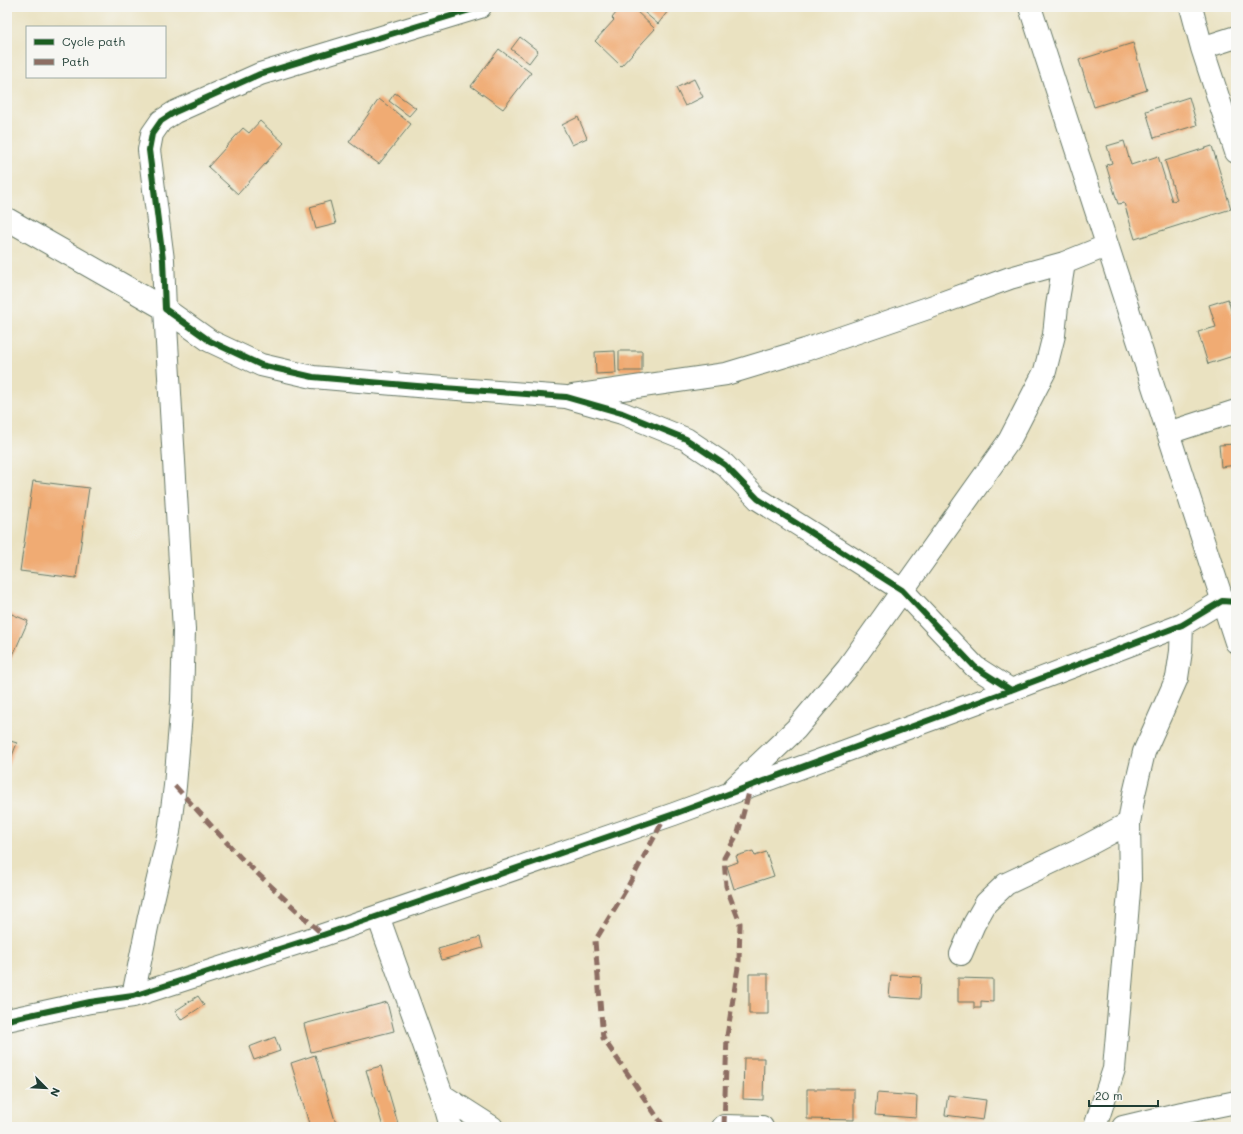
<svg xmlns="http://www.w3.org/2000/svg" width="1243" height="1134" font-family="Mali,sans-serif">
<rect width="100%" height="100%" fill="#f6f6f2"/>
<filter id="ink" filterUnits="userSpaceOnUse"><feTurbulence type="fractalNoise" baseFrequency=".025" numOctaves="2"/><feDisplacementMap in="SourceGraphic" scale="8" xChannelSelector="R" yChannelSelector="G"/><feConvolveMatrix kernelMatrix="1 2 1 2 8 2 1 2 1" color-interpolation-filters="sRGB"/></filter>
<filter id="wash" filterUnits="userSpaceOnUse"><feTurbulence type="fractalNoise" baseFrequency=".012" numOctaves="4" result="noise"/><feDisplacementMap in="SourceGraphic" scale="16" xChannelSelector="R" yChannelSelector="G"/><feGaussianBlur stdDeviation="0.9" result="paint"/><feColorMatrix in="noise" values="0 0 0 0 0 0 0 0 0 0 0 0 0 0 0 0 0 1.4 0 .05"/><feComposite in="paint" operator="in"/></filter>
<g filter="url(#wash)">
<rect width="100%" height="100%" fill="#eae2c1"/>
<g id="blocks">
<path fill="#f0ab73" d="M621 7H632L655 29 621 66 595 41 614 20 612 18Z
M638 7H663L668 11 658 24Z
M520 37 538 51 529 63 511 49Z
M1133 43 1147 90 1094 107 1079 60Z
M499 49 531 73 503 109 471 86Z
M694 79 703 97 685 106 676 88Z
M395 93 416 108 409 116 389 101Z
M1189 97 1197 125 1154 138 1146 111Z
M379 99 411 124 379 164 349 142Z
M578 117 587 138 572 145 562 125Z
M260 121 284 143 238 194 208 167 243 128 249 133Z
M1124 141 1131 165 1158 156 1172 201 1177 200 1165 161 1212 146 1231 209 1135 239 1124 203 1118 204 1106 165 1112 163 1107 146Z
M330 201 336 224 316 229 310 207Z
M1228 299 1234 321H1236V355L1208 364 1198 332 1216 327 1209 305Z
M615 351 616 373 596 374 595 352Z
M619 351H642V371H619Z
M1236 444V465L1221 467 1219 445Z
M33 481 89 488 76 578 20 571Z
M7 612 28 621 7 669Z
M7 740 17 743 7 769Z
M753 851 755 856 766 852 774 876 734 889 727 866 738 862 736 856Z
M480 937 483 948 442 960 438 949Z
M749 974H768V1014H749Z
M891 975 921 977 920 999 889 997Z
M958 978 993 979V1002L981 1001V1008H974V1002H958Z
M198 996 204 1005 181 1020 175 1011Z
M387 1002 394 1031 311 1052 304 1024Z
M275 1037 280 1051 254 1060 249 1047Z
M315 1055 337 1127H310L291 1063Z
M744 1058H764L763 1100 743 1099Z
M381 1066 399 1127H383L366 1070Z
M807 1089H854V1120L807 1119Z
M877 1093 917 1096 916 1118 875 1115Z
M948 1095 986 1100 983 1120 945 1115Z"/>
</g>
</g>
<g filter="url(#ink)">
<use href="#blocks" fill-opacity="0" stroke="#667765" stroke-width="1"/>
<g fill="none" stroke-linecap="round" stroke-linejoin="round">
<defs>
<path id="street" d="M480 7 260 74 175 112 161 121 152 134 149 150 163 260 165 309 210 341 261 365 313 377 417 386 566 397 622 413 686 439 725 465 758 499 902 590 975 667 1011 690
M1030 7 1236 642
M1191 7 1202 48 1236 152
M1202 48 1236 37
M7 219 165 309 184 630 182 701 175 786 169 832 149 917 133 996
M573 396 726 374 805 350 928 308 1010 278 1064 263 1106 246
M1168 433 1236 411
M734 788 796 729 848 667 1009 441 1045 371 1054 335 1057 306 1064 263
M378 916 442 1095 451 1127
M961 954 974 924 986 903 1006 884 1086 846 1129 823
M7 1020 90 1002 133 996 323 935 674 814 1011 690 1182 625 1222 601 1236 602
M442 1095 492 1127
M723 1127 724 1126 762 1127
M1095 1127 1114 1069 1130 880 1129 823 1134 794 1144 752 1177 678 1181 651 1182 625
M1123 1127 1182 1113 1236 1102"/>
</defs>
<use href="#street" stroke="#667765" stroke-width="24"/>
<use href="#street" stroke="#fff" stroke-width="22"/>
<path stroke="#8d6e63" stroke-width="5" stroke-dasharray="10 5" stroke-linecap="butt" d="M175 786 240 857 323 935
M724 1126 727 1036 739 961 740 923 726 886 724 858 738 833 751 785
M664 1127 603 1038 595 941 627 888 665 817"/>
<defs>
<path id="cycleway" d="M480 7 260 74 175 112 161 121 152 134 149 150 163 260 165 309 210 341 261 365 313 377 417 386 566 397 622 413 686 439 725 465 758 499 902 590 975 667 1011 690
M7 1020 90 1002 133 996 323 935 674 814 1011 690 1182 625 1222 601 1236 602"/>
</defs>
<use href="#cycleway" stroke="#f6f6f2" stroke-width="8"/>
<use href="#cycleway" stroke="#1b5e20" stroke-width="6"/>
</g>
</g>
<rect width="1243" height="1134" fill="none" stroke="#f6f6f2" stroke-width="24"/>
<rect x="26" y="26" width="140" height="52" fill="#f6f6f2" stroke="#a0aca6"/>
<rect x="34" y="39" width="20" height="6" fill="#1b5e20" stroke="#a0aca6"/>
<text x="62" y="46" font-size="12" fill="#1f3d34">Cycle path</text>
<rect x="34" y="59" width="20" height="6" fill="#8d6e63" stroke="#a0aca6"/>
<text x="62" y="66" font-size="12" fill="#1f3d34">Path</text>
<g transform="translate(46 1088) rotate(114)" stroke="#f6f6f2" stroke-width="3" paint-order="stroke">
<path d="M0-3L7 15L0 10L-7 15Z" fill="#1f3d34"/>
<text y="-6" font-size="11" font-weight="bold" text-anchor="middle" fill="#1f3d34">N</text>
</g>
<path d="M1089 1100v6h69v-6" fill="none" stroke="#1f3d34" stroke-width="2"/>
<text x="1095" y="1100" font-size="12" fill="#1f3d34" stroke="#f6f6f2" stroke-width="3" paint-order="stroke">20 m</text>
</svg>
